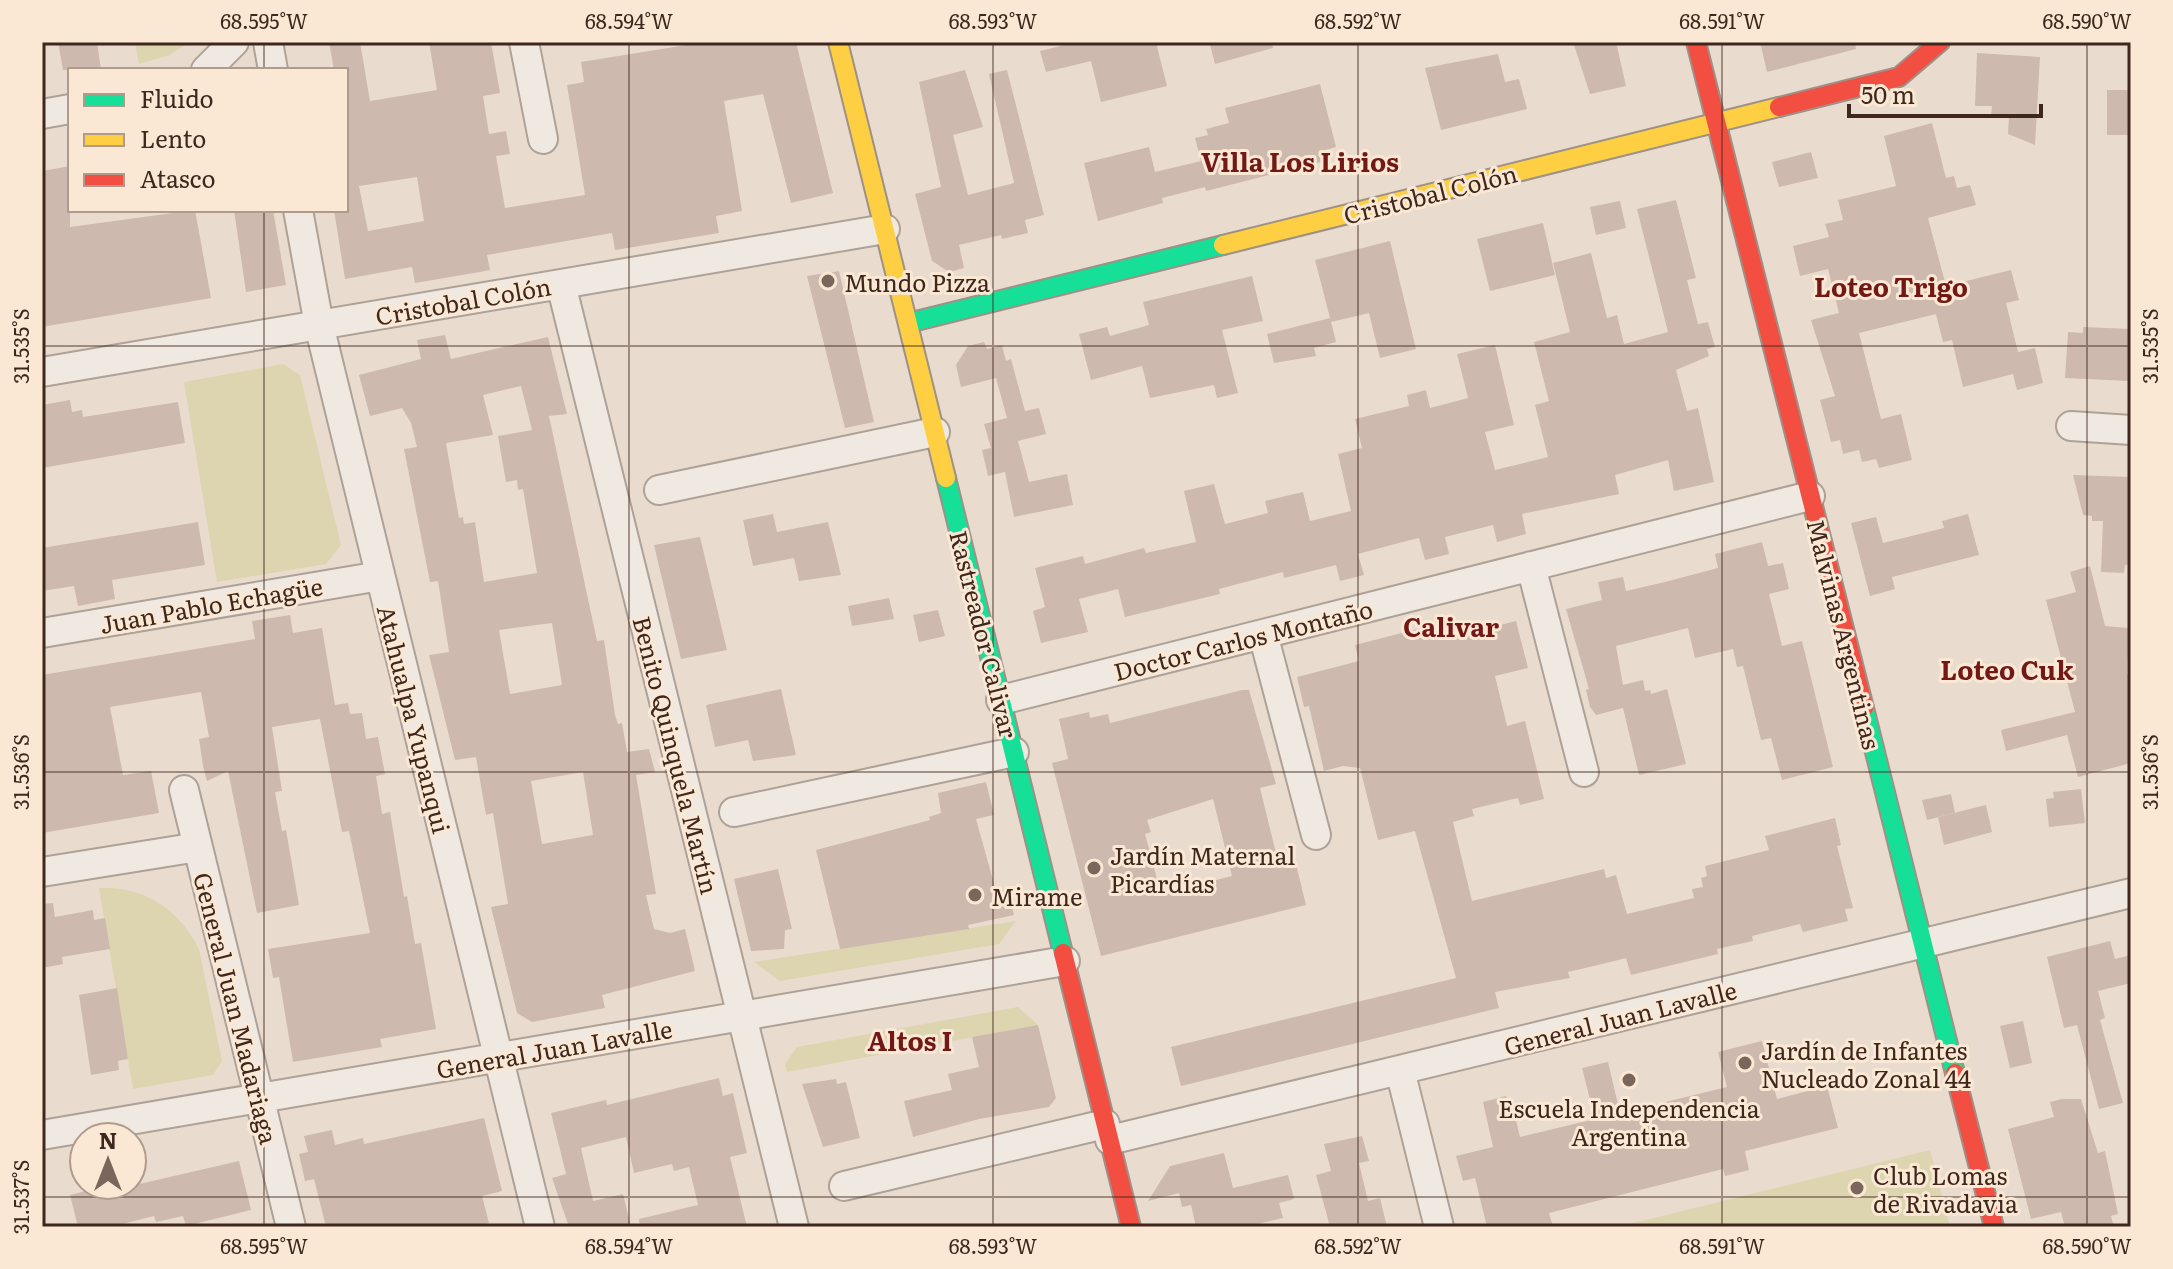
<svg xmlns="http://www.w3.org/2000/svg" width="2173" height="1269" font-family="Literata,serif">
<rect width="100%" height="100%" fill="#e9dcce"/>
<path fill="#ddd5af" d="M135 42H189L170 55 139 64Z
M283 364 300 375 341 545 326 564 217 582 184 382Z
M99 888C145 886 179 909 199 949L222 1061 213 1075 133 1089Z
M1016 921 999 944 780 981 754 962Z
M1018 1007 1038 1025 787 1072 785 1064 797 1047Z
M1930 1150 1950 1227H1617Z"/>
<path fill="#ceb9ae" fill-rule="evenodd" d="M58 42H97L101 70H63Z
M329 42H360L370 101 437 90 429 42H473L474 45 491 42 500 93 483 96 489 134 506 131 510 154 496 156 505 208 585 195 567 85 584 82 581 62 705 42H796L833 193 791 203 763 94 724 101 742 211 716 216 719 233 615 250 612 233 487 255 490 270 480 272 415 283 412 267 345 279 334 210H346V70H334ZM417 177 424 221 368 231 359 186Z
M1077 42H1156L1167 86 1101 102 1091 61 1046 72 1040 51Z
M1221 42H1272L1273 48 1215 64 1210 45Z
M1573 42H1616L1626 86 1590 94Z
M1760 42H1855L1856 49 1767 72Z
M1977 53 2040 57 2035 145 2008 134 2009 116 1991 115 1992 106H1975Z
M1498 54 1505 82 1519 79 1527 109 1441 130 1425 68Z
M965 70 983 127 953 135 968 195 1014 183 989 74 1007 70 1044 215 1025 220 1028 233 1002 239 1001 235 959 245 964 268 949 272 932 261 915 194 941 187 919 82Z
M1320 84 1336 147 1319 152 1321 162 1206 191 1205 187 1162 198 1163 203 1098 221 1084 163 1149 147 1155 172 1201 161 1195 138 1208 135 1206 129 1229 123 1225 108Z
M2107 90H2131V135H2107Z
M1932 123 1946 178 1954 176 1957 188 1970 185 1976 205 1928 218 1946 286 2011 270 2019 300 2006 303 2018 352 2035 348 2043 383 2017 390 2013 374 1963 387 1952 340 1943 342 1936 314 1859 333 1881 419 1901 414 1912 460 1879 468 1876 459 1862 462 1859 450 1843 454 1840 440 1831 442 1820 400 1835 396 1811 320 1839 313 1828 269 1800 276 1793 246 1829 237 1825 224 1843 220 1838 200 1896 186 1884 136Z
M1811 152 1818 178 1779 187 1772 162Z
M70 166V227L195 210 211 298 42 327V171Z
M1676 200 1696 278 1687 280 1698 324 1708 322 1715 347 1707 349 1709 356 1676 370 1687 411 1698 408 1714 482 1674 491 1668 460 1615 475 1619 494 1522 514 1526 534 1497 542 1493 525 1445 537 1449 554 1425 560 1419 538 1395 544 1358 554 1364 575 1340 581 1336 565 1284 578 1283 572 1219 589 1220 594 1125 617 1118 589 1079 599 1088 632 1041 643 1033 611 1045 607 1035 568 1083 556 1085 564 1144 548 1146 553 1196 542 1184 491 1214 484 1225 524 1268 513 1265 501 1303 492 1310 521 1351 511 1338 454 1362 448 1355 419 1409 406 1407 395 1426 390 1430 408 1468 398 1457 354 1495 345 1514 425 1485 432 1495 470 1548 457 1535 405 1549 401 1534 342 1570 332 1553 263 1591 253 1607 318 1617 315 1624 344 1668 332 1637 209Z
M1620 201 1626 228 1596 235 1590 207Z
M234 210H273L286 285 246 292Z
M1543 223 1555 275 1490 291 1477 239Z
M1390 241 1416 349 1380 358 1369 313 1331 322 1315 260Z
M839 271 874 422 845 428 807 276Z
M1252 276 1263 321 1222 330 1238 393 1217 398 1214 385 1150 398 1142 366 1091 380 1079 334 1107 327 1110 336 1149 325 1143 302Z
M1330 318 1336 342 1314 348 1316 356 1274 363 1267 334Z
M2083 327 2130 329 2128 381 2065 378 2068 332 2083 333Z
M445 335 451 359 548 337 567 414 549 416 597 641 604 640 615 715 618 724 622 723 627 752 649 749 655 772 636 775 656 894 646 895 654 929 670 933 685 929 695 971 602 995 605 1008 532 1022 517 1013 491 907 508 904 493 813 486 815 476 757 455 760 429 655 449 652 438 581 430 582 404 449 417 447 411 423 402 408 370 416 359 375 421 359 417 340ZM521 386 532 430 498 436 506 482 517 480 518 490 523 489 537 573 484 582 475 522 464 524 463 517 459 518 446 443 493 435 483 395ZM552 623 562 685 510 694 499 630ZM583 772 593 835 542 844 531 781Z
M984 342 987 349 1002 345 1006 361 1011 359 1025 411 1039 408 1046 434 1018 441 1029 482 1067 474 1073 505 1014 517 1005 472 988 476 982 450 991 448 984 424 1007 418 996 378 961 387 956 365 968 346Z
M70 400 72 412 82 410 83 417 178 402 185 443 42 468V405Z
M2073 475 2131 477V565H2125L2124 573 2101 572 2103 521H2092V516L2083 515Z
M773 514 777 532 828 522 841 575 799 581 794 558 753 566 743 520Z
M1968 514 1979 555 1892 577 1895 589 1870 596 1851 523 1876 517 1883 543 1944 528 1942 521Z
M198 522 205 565 112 580 115 599 78 606 74 586 42 591V548Z
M700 537 727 650 681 659 654 545Z
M1762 542 1768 566 1783 563 1789 589 1769 594 1782 646 1802 641 1833 767 1782 780 1771 738 1761 740 1743 666 1737 667 1733 649 1695 658 1688 628 1616 646 1623 685 1643 680 1645 691 1650 690 1651 694 1667 689 1686 764 1639 775 1623 708 1596 715 1590 707 1586 690 1589 689 1566 609 1602 600 1598 582 1623 577 1626 591 1665 582 1718 568 1715 554Z
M2090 566 2105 626 2129 628 2127 674H2131V763L2078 777 2067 735 2006 751 2001 730 2075 712 2046 600 2076 592 2070 572Z
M889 598 894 619 852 626 848 606Z
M938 610 945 636 919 642 913 615Z
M290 615 293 633 322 628 335 705 348 703 350 714 362 713 366 739 378 737 385 774 376 776 382 814 390 812 404 897 407 896 415 944 421 943 436 1029 380 1039 382 1047 293 1062 279 977 273 978 268 949 370 933 349 831 342 832 320 719 272 727 282 791 275 792 282 831 286 830 299 905 257 913 228 771 207 781 203 766 199 739 209 737 201 692 110 707 123 775 151 771 159 813 42 833V675L255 639 252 621Z
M1516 621 1528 668 1495 676 1507 726 1525 721 1544 799 1520 805 1518 798 1472 809 1474 816 1453 822 1472 901 1604 869 1606 878 1616 875 1627 914 1694 898 1692 889 1703 887 1701 878 1707 876 1705 866 1769 850 1765 836 1835 818 1841 845 1837 846 1853 908 1845 909 1848 921 1803 932 1800 924 1752 936 1753 941 1717 949 1718 954 1631 975 1626 958 1602 964 1568 972 1570 978 1495 992 1499 1008 1181 1086 1171 1047 1456 978 1415 831 1378 840 1360 768 1343 766 1324 771 1309 706 1304 707 1297 677 1359 661 1355 645 1441 623 1445 639Z
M781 689 796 755 753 761 748 740 715 747 706 705Z
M1242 690H1249L1276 784 1260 788 1279 865 1295 860 1306 905 1101 956 1052 763 1068 759 1059 719 1089 712 1090 718 1108 714 1110 723ZM1213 799 1232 876 1161 894 1145 834 1151 832 1147 820Z
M986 782 994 815 976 819 996 891 1008 889 1014 915 968 925 969 929 840 949 816 850 930 820 929 817 941 813 938 793Z
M2081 789 2085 823 2049 827 2046 799 2054 798 2053 792Z
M1951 794 1955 813 1927 820 1922 800Z
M1986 805 1992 832 1944 845 1938 817Z
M778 869 792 929 785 930 784 949 751 951 734 879Z
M53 903 55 917 93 910 94 920 105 918 110 949 62 957 63 964 42 968V904Z
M2110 941 2115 959 2131 955V983L2098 991 2105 1018 2100 1020 2123 1103 2099 1109 2077 1025 2064 1028 2047 957Z
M117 988 128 1059 118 1061 119 1070 91 1075 79 995Z
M2023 1021 2032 1063 2010 1068 2000 1026Z
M1038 1025 1056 1098 1049 1107 979 1119 913 1137 904 1101 952 1090 948 1074 979 1067 972 1037Z
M1762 1041 1777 1099 1827 1086 1838 1128 1745 1151 1749 1170 1725 1176 1723 1169 1549 1213 1553 1227H1487L1475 1178 1463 1181 1456 1156 1493 1147 1483 1102 1506 1096 1509 1109 1513 1108 1520 1137 1595 1119 1582 1068 1608 1062 1620 1113 1727 1087 1718 1052Z
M719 1078 723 1096 733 1093 747 1153 730 1157 747 1227H640L639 1219 698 1205 689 1167 674 1171 672 1164 634 1173 626 1137 581 1148 593 1201 623 1194 631 1227H569L552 1178 566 1174 551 1113 606 1100 607 1105Z
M836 1079 837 1084 846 1082 860 1138 823 1147 802 1084Z
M2062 1099H2081L2098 1153 2105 1151 2118 1214 2111 1216 2114 1227H2065L2061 1212 2031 1219 2008 1129 2054 1117 2050 1102Z
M484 1118 502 1191 482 1196 489 1223 473 1227H326L314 1179 305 1181 299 1154 308 1152 304 1136 332 1130 335 1145 363 1138 364 1144Z
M1362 1136 1369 1161 1359 1163 1368 1201 1380 1198 1387 1227H1330L1316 1175 1331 1171 1324 1144Z
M1224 1153 1233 1188 1288 1175 1294 1199 1279 1203 1283 1218 1245 1227H1196L1191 1205 1182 1207 1179 1193 1148 1201 1170 1166Z
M239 1161 251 1210 186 1226 183 1216 156 1222 154 1216 111 1227H78L70 1195 109 1185H135Z"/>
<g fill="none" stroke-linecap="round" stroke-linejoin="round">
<defs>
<path id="street" d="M268 42 273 70
M524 42 543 139
M206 70 234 42
M42 114 70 109
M298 210 319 325 540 1227
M561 284 794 1227
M42 372 885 229
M2071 426 2131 430
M659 490 935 432
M1531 566 1584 772
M42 633 380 576
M1263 634 1316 835
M1001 700 1810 496
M184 790 291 1227
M734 812 1014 752
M42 872 198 847
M1400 1070 1439 1227
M42 1135 1065 961
M1110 1140 2131 893
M844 1186 1105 1124"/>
<path id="fast" d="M908 323 1223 245
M946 478 1063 953
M1864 708 1955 1073"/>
<path id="slow" d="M838 42 946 478
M1223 245 1779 107"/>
<path id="jam" d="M1696 42 1864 708
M1779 107 1899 77 1940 42
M1063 953 1131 1227
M1955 1073 1994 1227"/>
</defs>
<use href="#street" stroke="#aea197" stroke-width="32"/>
<use href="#fast" stroke="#9e9187" stroke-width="22"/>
<use href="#slow" stroke="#9e9187" stroke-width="22"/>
<use href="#jam" stroke="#9e9187" stroke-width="22"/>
<use href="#street" stroke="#f0e9e1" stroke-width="28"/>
<use href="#fast" stroke="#16e098" stroke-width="18"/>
<use href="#slow" stroke="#ffcf43" stroke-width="18"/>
<use href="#jam" stroke="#f24e42" stroke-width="18"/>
</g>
<path fill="none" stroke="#3f271d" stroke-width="2" stroke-opacity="0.45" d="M264 42V70M629 42V1227M993 42V1227M1358 42V1227M1722 42V1227M2087 42V1227M264 210V1227M42 346H2131M42 772H2131M42 1197H2131"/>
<g fill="#7a665b" stroke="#fae8d4" stroke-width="3">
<circle cx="828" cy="281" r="8"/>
<circle cx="1094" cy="868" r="8"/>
<circle cx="975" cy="895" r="8"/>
<circle cx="1745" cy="1063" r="8"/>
<circle cx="1629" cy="1080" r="8"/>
<circle cx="1857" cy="1188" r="8"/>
</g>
<g text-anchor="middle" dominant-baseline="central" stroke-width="6" stroke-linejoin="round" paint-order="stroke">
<g font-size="24" fill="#3f271d" stroke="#fae8d4">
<text transform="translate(1430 193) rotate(-14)">Cristobal Colón</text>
<text transform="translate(463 300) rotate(-10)">Cristobal Colón</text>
<text transform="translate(211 604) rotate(-10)">Juan Pablo Echagüe</text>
<text transform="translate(985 634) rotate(76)">Rastreador Calivar</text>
<text transform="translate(1845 634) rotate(76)">Malvinas Argentinas</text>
<text transform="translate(1243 639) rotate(-14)">Doctor Carlos Montaño</text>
<text transform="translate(415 719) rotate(76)">Atahualpa Yupanqui</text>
<text transform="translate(677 755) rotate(76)">Benito Quinquela Martín</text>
<text transform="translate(237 1008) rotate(76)">General Juan Madariaga</text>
<text transform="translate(1620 1017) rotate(-14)">General Juan Lavalle</text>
<text transform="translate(554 1048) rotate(-10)">General Juan Lavalle</text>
</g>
<g font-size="24" fill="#3f271d" stroke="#fae8d4" text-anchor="start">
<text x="844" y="281">Mundo Pizza</text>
<text x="1110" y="854">Jardín Maternal<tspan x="1110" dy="28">Picardías</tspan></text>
<text x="991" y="895">Mirame</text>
<text x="1761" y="1049">Jardín de Infantes<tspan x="1761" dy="28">Nucleado Zonal 44</tspan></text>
<text x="1629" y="1107" text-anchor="middle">Escuela Independencia<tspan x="1629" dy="28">Argentina</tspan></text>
<text x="1873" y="1174">Club Lomas<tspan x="1873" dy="28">de Rivadavia</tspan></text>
</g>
<g font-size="26" font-weight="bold" fill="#721816" stroke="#fae8d4">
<text x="1300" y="160">Villa Los Lirios</text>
<text x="1891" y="285">Loteo Trigo</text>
<text x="1451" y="625">Calivar</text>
<text x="2007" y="668">Loteo Cuk</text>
<text x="910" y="1039">Altos I</text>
</g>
</g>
<rect width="2173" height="1269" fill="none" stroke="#fae8d4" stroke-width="88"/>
<rect x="68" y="68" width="280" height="144" fill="#fae8d4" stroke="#af9b8b" stroke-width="2"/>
<rect x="84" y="94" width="40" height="12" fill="#16e098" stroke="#af9b8b" stroke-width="2"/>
<text x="140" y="108" font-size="24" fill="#3f271d">Fluido</text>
<rect x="84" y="134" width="40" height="12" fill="#ffcf43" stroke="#af9b8b" stroke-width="2"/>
<text x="140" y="148" font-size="24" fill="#3f271d">Lento</text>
<rect x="84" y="174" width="40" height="12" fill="#f24e42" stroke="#af9b8b" stroke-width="2"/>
<text x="140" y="188" font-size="24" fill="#3f271d">Atasco</text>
<g transform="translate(108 1161)"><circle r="38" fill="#fae8d4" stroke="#af9b8b" stroke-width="2"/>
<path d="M0-6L14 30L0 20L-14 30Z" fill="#7a665b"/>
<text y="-12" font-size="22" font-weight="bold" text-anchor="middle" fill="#3f271d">N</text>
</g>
<path d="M1849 104v12h192v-12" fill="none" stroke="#3f271d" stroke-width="4"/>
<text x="1861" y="104" font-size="24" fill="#3f271d" stroke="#fae8d4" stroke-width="6" paint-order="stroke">50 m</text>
<rect x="44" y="44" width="2085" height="1181" fill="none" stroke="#3f271d" stroke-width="3"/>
<g font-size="20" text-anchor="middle" fill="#3f271d">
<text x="264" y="29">68.595°W</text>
<text x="629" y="29">68.594°W</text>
<text x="993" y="29">68.593°W</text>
<text x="1358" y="29">68.592°W</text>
<text x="1722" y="29">68.591°W</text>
<text x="2087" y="29">68.590°W</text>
<text transform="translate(22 346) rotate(-90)" y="7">31.535°S</text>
<text transform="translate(2151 346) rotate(-90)" y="7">31.535°S</text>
<text transform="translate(22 772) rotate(-90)" y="7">31.536°S</text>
<text transform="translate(2151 772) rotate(-90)" y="7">31.536°S</text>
<text transform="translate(22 1197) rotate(-90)" y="7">31.537°S</text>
<text x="264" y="1254">68.595°W</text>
<text x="629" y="1254">68.594°W</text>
<text x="993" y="1254">68.593°W</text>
<text x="1358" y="1254">68.592°W</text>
<text x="1722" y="1254">68.591°W</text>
<text x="2087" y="1254">68.590°W</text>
</g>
</svg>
